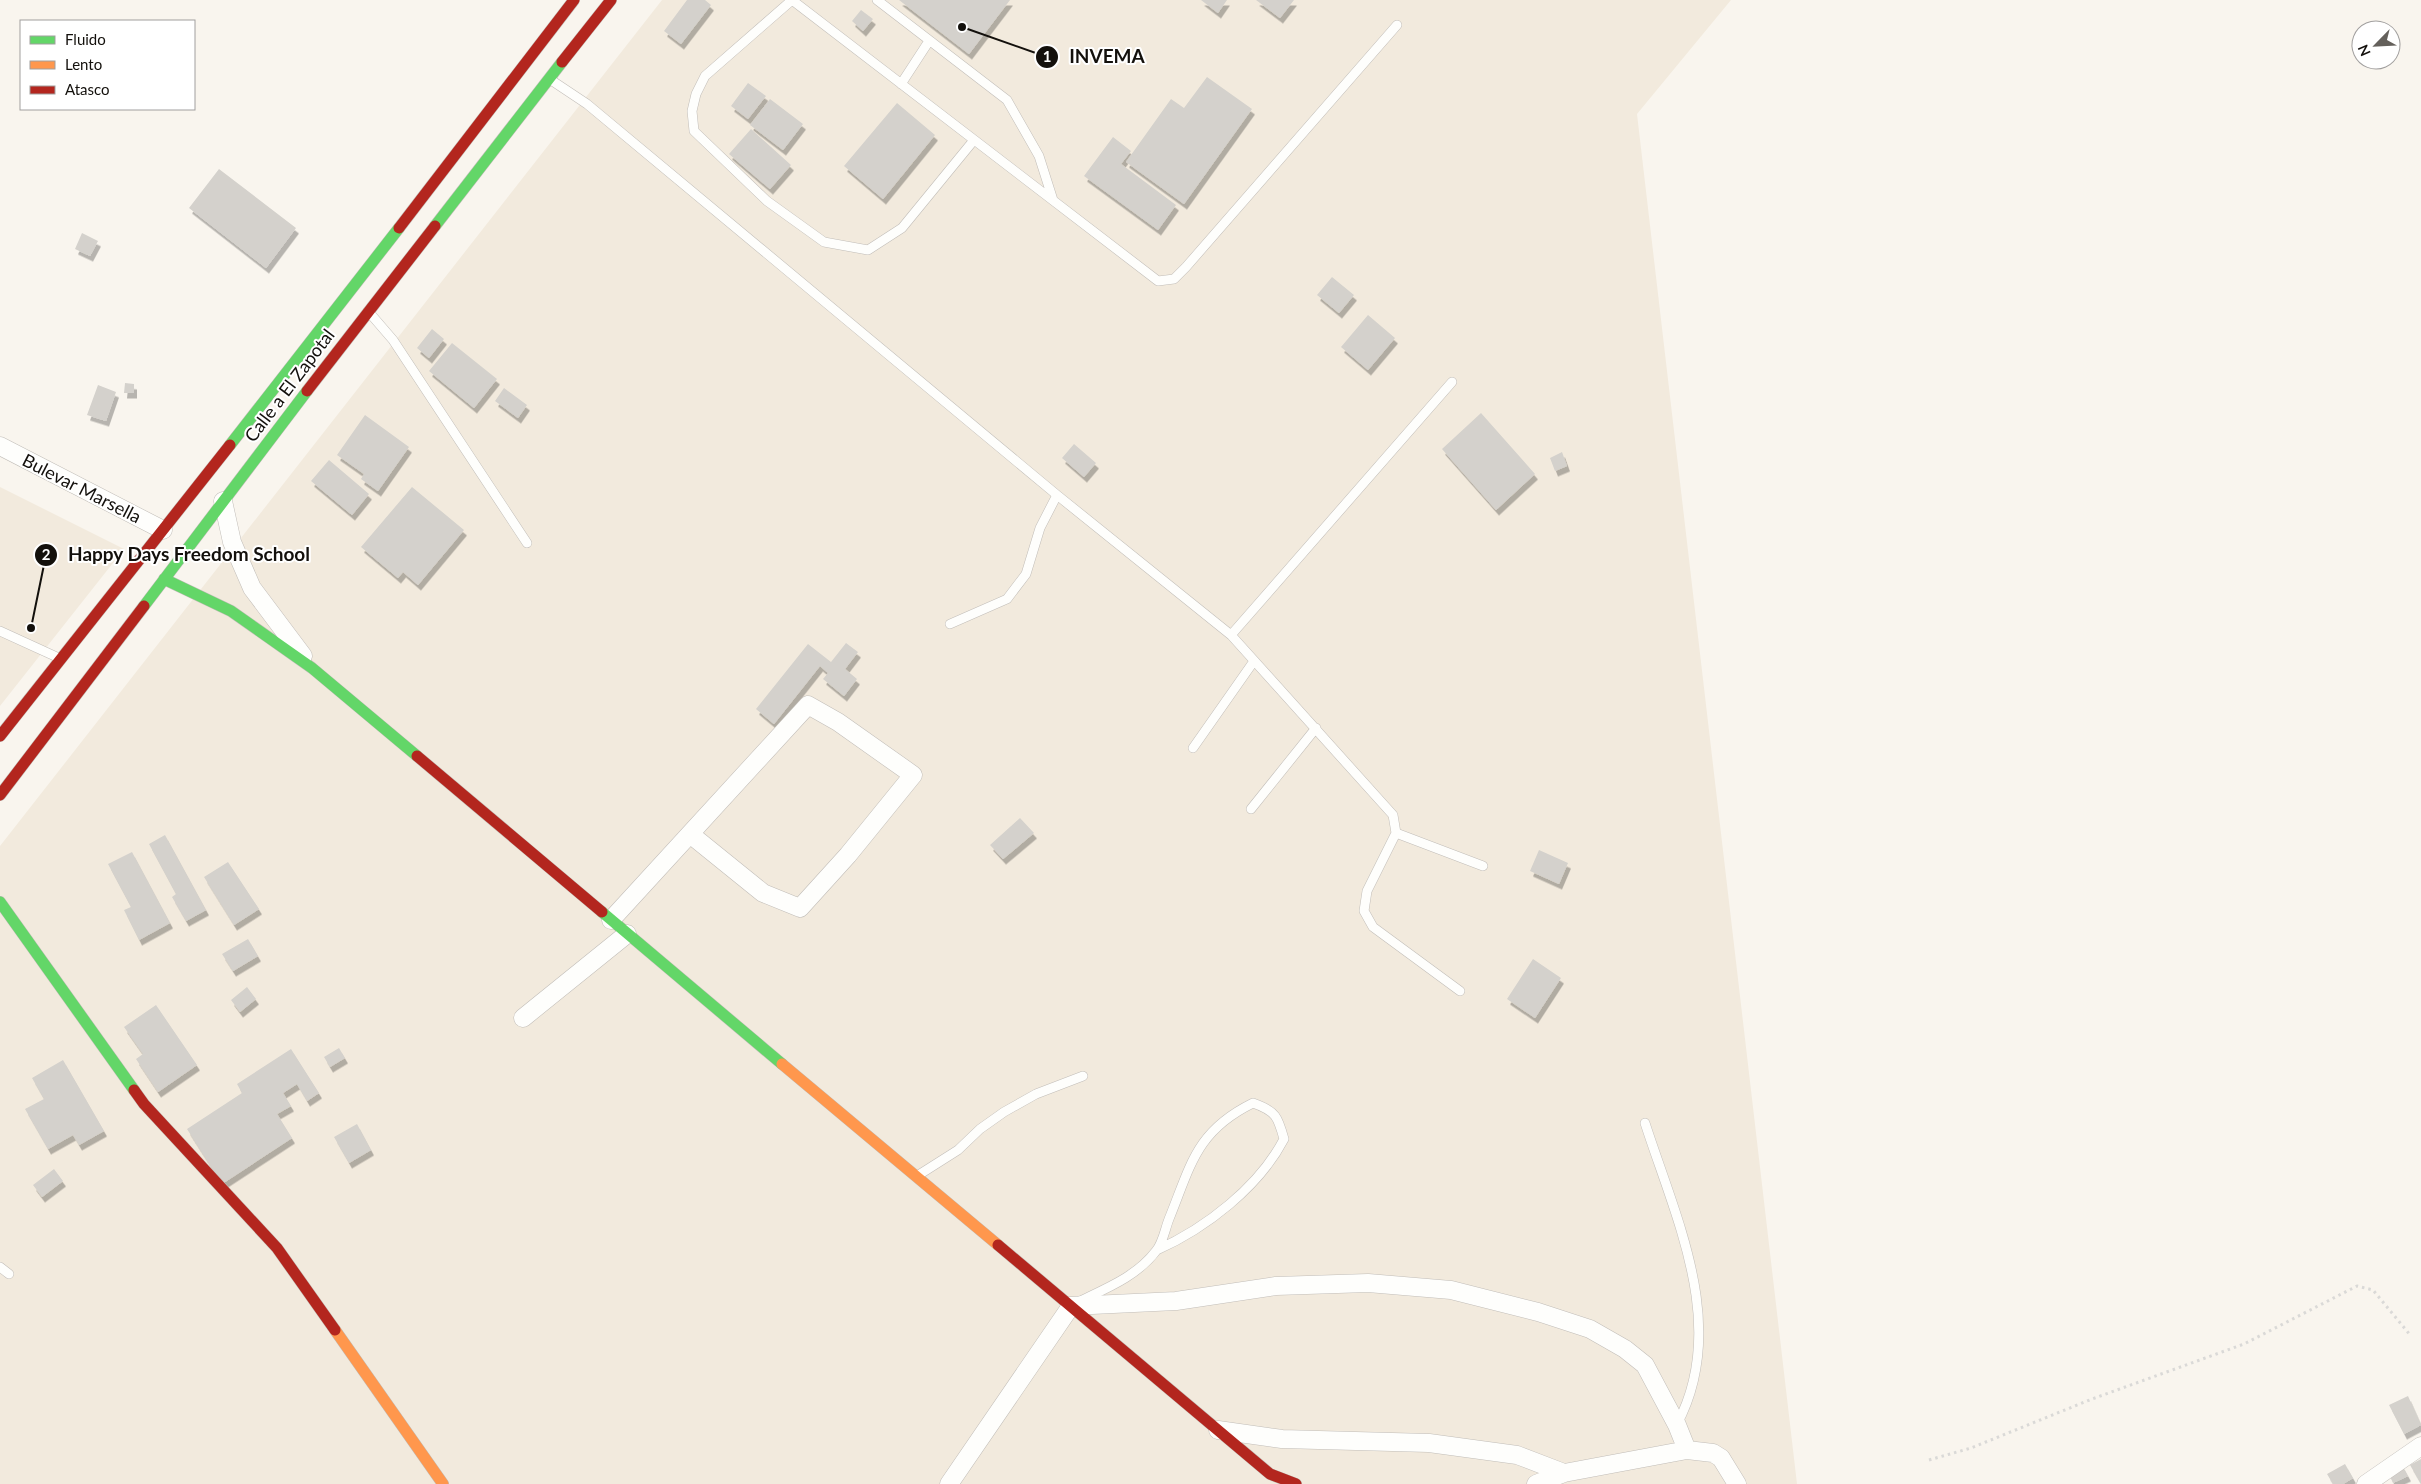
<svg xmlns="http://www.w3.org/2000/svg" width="2421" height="1484" font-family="Lato,sans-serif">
<defs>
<filter id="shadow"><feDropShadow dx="3" dy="5.5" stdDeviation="0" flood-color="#0004"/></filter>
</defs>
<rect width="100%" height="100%" fill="#f9f5ee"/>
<path fill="#f2eadd" d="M662 0H1731L1637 114 1797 1484H0V846Z
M0 487 124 549 0 706Z"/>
<path fill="#d4d1cc" filter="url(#shadow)" d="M687 0H705L711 5 681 44 664 31Z
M899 0H1010L969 54Z
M1201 0H1227L1218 13Z
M1256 0H1294L1280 18Z
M861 10 873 19 863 31 852 21Z
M1207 77 1252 109 1184 204 1126 162 1171 99 1184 108Z
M748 83 766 96 748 119 731 106Z
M770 99 803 124 783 150 750 125Z
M897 103 935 135 883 199 844 166Z
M751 129 791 165 770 189 729 154Z
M1113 137 1131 151 1121 164 1176 205 1158 230 1084 176Z
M219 169 296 228 266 268 189 208Z
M82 233 98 241 90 256 75 249Z
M1332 277 1354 295 1339 313 1317 295Z
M1368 315 1395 338 1368 370 1341 347Z
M432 329 444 339 429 358 417 348Z
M452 343 497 379 474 408 429 371Z
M125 383 134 384V393H124Z
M98 385 116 392 106 421 87 415Z
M504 388 527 405 518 418 495 401Z
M1481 413 1535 474 1496 510 1442 449Z
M365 415 409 447 378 491 361 479 364 474 337 455Z
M1074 444 1096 463 1084 477 1062 458Z
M1562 452 1567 466 1555 471 1550 458Z
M329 460 369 494 352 515 311 481Z
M412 487 464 530 418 585 403 572 398 578 361 547Z
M846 643 858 652 845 669 857 679 844 696 823 679 828 673 820 666 774 724 756 709 808 644 831 662Z
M1020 818 1034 833 1003 859 990 845Z
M165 835 206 910 186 921 172 897 176 894 149 844Z
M1539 850 1568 863 1559 884 1530 871Z
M132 852 170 923 139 940 124 910 131 907 108 864Z
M228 862 259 909 234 925 204 877Z
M248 939 258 956 233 971 222 954Z
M1533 959 1561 978 1535 1018 1507 999Z
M247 987 256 999 240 1012 231 1000Z
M156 1005 197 1065 158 1092 136 1059 143 1054 124 1027Z
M339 1048 345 1058 330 1067 324 1057Z
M291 1049 319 1093 307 1101 297 1084 283 1093 291 1106 277 1114 292 1138 222 1184 187 1129 242 1093 237 1084Z
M63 1060 104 1131 79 1145 73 1135 48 1149 25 1109 44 1099 32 1078Z
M357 1124 371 1150 349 1163 334 1137Z
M54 1169 63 1181 42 1197 33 1185Z
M2408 1396 2421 1425 2404 1434 2389 1405Z
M2421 1459V1484L2410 1465Z
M2345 1464 2353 1478 2343 1484H2333L2327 1474Z
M2402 1465 2408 1476 2393 1483 2388 1472Z"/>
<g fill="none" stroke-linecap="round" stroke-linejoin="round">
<defs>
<path id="lane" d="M792 0 1158 281 1174 279 1186 267 1397 25
M792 0 705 76 696 94 692 111 694 131 767 201 824 242 868 250 902 228 974 140
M877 0 1007 100 1039 156 1053 200
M551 80 587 104 1057 495 1231 635 1393 815 1396 833 1367 891 1364 911 1373 927 1460 991
M901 84 929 41
M368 311 393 340 527 543
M950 624 1007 599 1026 574 1040 528 1057 495
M0 631 59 658
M1231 635 1452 382
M1193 748 1254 661
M1251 809 1316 728
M1396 833 1483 866
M1645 1123C1676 1219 1729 1327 1677 1424
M917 1176 958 1150 980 1129 1004 1112 1036 1094 1083 1076
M0 1267 9 1274
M1080 1301C1107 1288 1137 1276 1156 1251 1163 1243 1165 1229 1169 1219 1191 1165 1196 1131 1253 1103 1276 1111 1278 1117 1284 1139 1259 1187 1206 1228 1157 1250"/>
<path id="street" d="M0 446 163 530
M223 501 232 542 252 588 303 656
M611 920 808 705 838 722 913 775 848 855 800 908 763 893 690 834
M523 1018 627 934
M1218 1430 1282 1439 1429 1443 1517 1455 1564 1473
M949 1484 1071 1306 1176 1301 1276 1286 1368 1283 1451 1290 1538 1312 1590 1329 1625 1349 1645 1365 1677 1425 1687 1450
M1536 1484 1564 1473 1687 1450 1713 1453 1721 1458 1737 1484
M2366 1484 2421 1446"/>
<path id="fast" d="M435 226 562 62
M230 445 399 228
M164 579 231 611 312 668 417 756
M144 606 307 391
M0 902 134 1090
M602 912 782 1064"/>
<path id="slow" d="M782 1064 998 1245
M335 1330 443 1484"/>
<path id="jam" d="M562 62 611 0
M399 228 574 0
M307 391 435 226
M0 736 230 445
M417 756 602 912
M0 795 144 606
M134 1090 144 1104 277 1248 335 1330
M998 1245 1270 1474 1296 1484"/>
</defs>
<use href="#lane" stroke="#c1bdb8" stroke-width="10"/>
<use href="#street" stroke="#c1bdb8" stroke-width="19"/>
<use href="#fast" stroke="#c1bdb8" stroke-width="12"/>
<use href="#slow" stroke="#c1bdb8" stroke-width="12"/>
<use href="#jam" stroke="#c1bdb8" stroke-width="12"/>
<path stroke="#dad9d7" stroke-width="3" stroke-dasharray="2.5 4" stroke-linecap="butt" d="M1929 1460 1971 1448 2092 1399 2244 1344 2357 1286 2373 1290 2411 1336"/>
<use href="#lane" stroke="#fefefc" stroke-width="9"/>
<use href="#street" stroke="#fefefc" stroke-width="18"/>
<use href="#fast" stroke="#63d668" stroke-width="11"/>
<use href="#slow" stroke="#ff974d" stroke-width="11"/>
<use href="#jam" stroke="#b3261e" stroke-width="11"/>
</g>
<g text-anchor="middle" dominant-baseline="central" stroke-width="4" stroke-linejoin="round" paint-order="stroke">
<g font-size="18" fill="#13100c" stroke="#fff">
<text transform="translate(289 385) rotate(-53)">Calle a El Zapotal</text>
<text transform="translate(82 488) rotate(27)">Bulevar Marsella</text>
</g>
</g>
<path fill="none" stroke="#13100c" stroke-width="2" d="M962 27L1047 57M31 628L46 555"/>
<g fill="#13100c" stroke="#fff" stroke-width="2">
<circle cx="962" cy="27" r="5"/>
<circle cx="31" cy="628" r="5"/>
<circle cx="1047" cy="57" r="12"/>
<circle cx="46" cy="555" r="12"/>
</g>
<g font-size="15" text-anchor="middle" font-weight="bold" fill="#fff">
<text x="1047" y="62">1</text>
<text x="46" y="560">2</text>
</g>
<g font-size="19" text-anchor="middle" font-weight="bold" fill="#13100c" stroke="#fff" stroke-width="4" stroke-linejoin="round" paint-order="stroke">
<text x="1107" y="63">INVEMA</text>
<text x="189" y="561">Happy Days Freedom School</text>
</g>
<rect x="20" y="20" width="175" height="90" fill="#ffffff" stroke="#a19f9e"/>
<rect x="30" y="36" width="25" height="8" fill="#63d668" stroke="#a19f9e"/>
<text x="65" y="45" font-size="15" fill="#13100c">Fluido</text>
<rect x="30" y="61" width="25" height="8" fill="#ff974d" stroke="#a19f9e"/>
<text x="65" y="70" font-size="15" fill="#13100c">Lento</text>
<rect x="30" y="86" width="25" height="8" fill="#b3261e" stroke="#a19f9e"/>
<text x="65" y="95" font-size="15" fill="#13100c">Atasco</text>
<g transform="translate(2376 45) rotate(246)"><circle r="24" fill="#ffffff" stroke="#a19f9e"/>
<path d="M0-4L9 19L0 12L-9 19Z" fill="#64605b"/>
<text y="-8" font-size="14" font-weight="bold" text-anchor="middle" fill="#13100c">N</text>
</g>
</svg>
